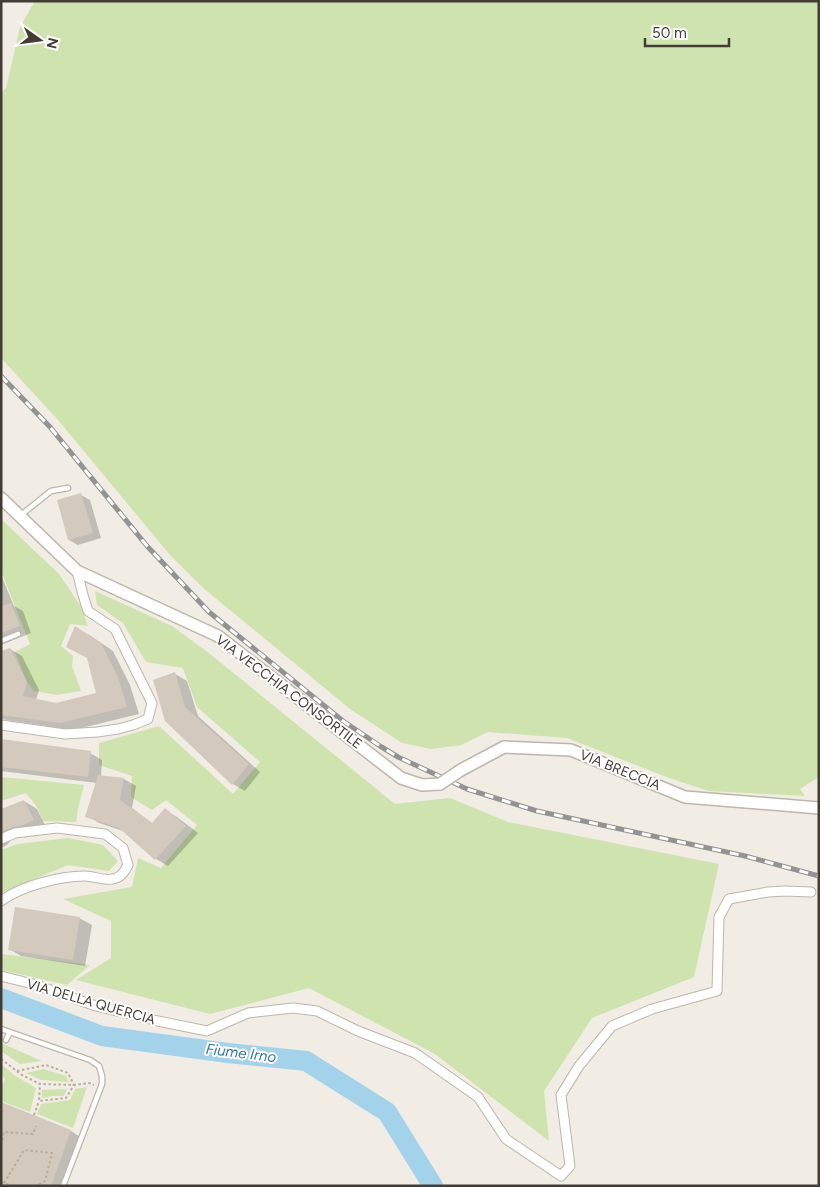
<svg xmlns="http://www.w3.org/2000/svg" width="820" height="1187" font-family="Figtree,sans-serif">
<rect width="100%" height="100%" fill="#f1ece4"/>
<path fill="#cfe3af" d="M35 1H819V777L800 789 805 796 709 791 669 778 567 738 488 732 461 745 431 749 402 743 350 709 202 587 170 555 58 420 1 358V93L6 88 20 27Z
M1 519 59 574 80 605 88 626 70 624 61 646 73 656 72 666 81 691 57 695 34 691 27 682 15 652 30 644 1 571Z
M95 591 172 626 210 654 395 804 450 798 508 822 719 864 694 977 592 1018 544 1091 549 1141 435 1054 309 988 210 1014 76 980 111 958V921L63 899 132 887 138 858 161 868 197 825 166 800 152 810 131 797 132 776 99 765V743L159 726 233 794 260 762 197 707 183 668 146 662 123 623 97 605Z
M1 777 84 785 78 809 76 822 43 821 37 807 26 793 1 801Z
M68 838 103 845 118 861 109 871 68 865 1 893V850L18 844Z
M1 954 90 965 67 985 1 970Z
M1 1043 42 1061 20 1064 1 1051Z
M1 1064 14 1075 36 1088 30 1112 1 1101V1088L5 1079 1 1073Z
M44 1069 66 1076 69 1082 41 1080 26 1073Z
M87 1087 73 1128 37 1114 41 1104 70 1100 75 1089Z
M67 1089 64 1096H53L42 1098V1090Z"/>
<path fill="#0003" d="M81 495 90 500 101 538 78 545 69 540Z
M1 575 14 606 23 611 31 633 1 645Z
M88 634 113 651 130 685 139 714 73 730 6 720 1 718V690L10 649 22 656 39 690 36 700 56 704 97 694Z
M175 674 187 681 198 716 260 772 245 791 233 784 154 681Z
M1 740 90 753 102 760 101 777 124 779 136 786 132 808 153 824 165 810 177 817 198 833 168 866 156 859 126 832 99 823 87 816 97 783 1 771Z
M24 801 37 809 46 827 11 840 7 845 1 848V811Z
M79 918 92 925 85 966 21 956 9 949Z
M1 1103 71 1131 82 1138 65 1186H1Z"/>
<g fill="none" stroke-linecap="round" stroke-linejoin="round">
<path stroke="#a3d3eb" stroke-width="20" d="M1 998 102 1036 228 1053 306 1061 387 1112 433 1186"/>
</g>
<path fill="#d4c9bd" d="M81 493 93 533 68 540 57 500Z
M11 603 20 626 1 633V606Z
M75 626 101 643 118 677 127 707 60 723 1 715V651L10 648 27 682 23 696 56 703 96 693 87 658 66 647Z
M175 672 185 707 249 764 232 785 165 721 153 680Z
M1 739 91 751 88 777 1 767Z
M98 775 124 778 120 800 152 823 165 808 186 826 155 860 119 828 85 817Z
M24 800 34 820 21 826 13 827 1 832V809Z
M15 907 80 917 73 960 8 950Z
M1 1102 71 1130 51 1186H1Z"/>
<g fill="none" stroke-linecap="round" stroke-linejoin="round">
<defs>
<path id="service" d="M21 515 51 491 68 488
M1 641 18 634
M1 1029 90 1060 99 1066 102 1076V1084L63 1186
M6 1040 10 1032"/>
<path id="minor" d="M1 725 65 734 97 732 118 729 133 725 148 719 152 703 115 629 88 611 83 595 77 571
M1 839 15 833 57 828 105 834 123 848 128 865C124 872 121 878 112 879 103 881 94 876 85 876 60 876 21 886 1 901
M1 976 33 984 96 1006 158 1021 207 1031 248 1013 293 1008 317 1011 358 1031 415 1053 478 1097 506 1139 561 1176 570 1166 561 1095 579 1066 612 1026 652 1009 717 991 719 917 729 899 768 892 785 891 811 892"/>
<path id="tertiary" d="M1 498 77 571 218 636 401 778 422 785 440 784
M461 770 504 747 571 750 685 797 819 808"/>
</defs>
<use href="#service" stroke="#beb6aa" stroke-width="7"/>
<use href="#minor" stroke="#beb6aa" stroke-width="11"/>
<use href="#tertiary" stroke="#beb6aa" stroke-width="14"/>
<path stroke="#bcad99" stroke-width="2" stroke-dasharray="2.5 2.5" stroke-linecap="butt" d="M1 1059 22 1075 40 1084 74 1085 89 1083 94 1085
M17 1071 46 1065 68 1073 74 1085 66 1098 39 1101 40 1084
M34 1115 39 1101
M1 1145 4 1132 33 1134 36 1126
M1 1182 13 1186
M4 1183 24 1150 52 1153 45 1181 36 1186"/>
<use href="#service" stroke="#fff" stroke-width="4.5"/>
<use href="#minor" stroke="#fff" stroke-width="9"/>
<use href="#tertiary" stroke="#fff" stroke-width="11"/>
<defs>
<path id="rail" d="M1 376 50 427 147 546 209 612 343 721 380 746 398 757 467 789 537 811 745 856 819 876"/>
</defs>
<use href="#rail" stroke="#939393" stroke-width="5"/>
<use href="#rail" stroke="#fff" stroke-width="3" stroke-dasharray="9" stroke-linecap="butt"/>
<defs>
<path id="tertiary-bridge" d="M440 784 461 770"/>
</defs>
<use href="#tertiary-bridge" stroke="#beb6aa" stroke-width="14" stroke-linecap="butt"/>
<use href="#tertiary-bridge" stroke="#fff" stroke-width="11"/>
</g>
<g text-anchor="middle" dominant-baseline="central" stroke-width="4" stroke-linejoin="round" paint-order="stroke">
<g font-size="14" fill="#423c34" stroke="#fff">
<text transform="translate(289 692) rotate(37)">VIA VECCHIA CONSORTILE</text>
<text transform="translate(620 770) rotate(22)">VIA BRECCIA</text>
<text transform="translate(91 1002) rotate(16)">VIA DELLA QUERCIA</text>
</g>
<g font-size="15" font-style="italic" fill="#337a9f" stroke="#fff">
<text transform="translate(241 1053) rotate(7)">Fiume Irno</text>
</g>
</g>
<rect width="820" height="1187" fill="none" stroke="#423c34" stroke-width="5"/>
<g transform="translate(40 40) rotate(104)" stroke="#ffffff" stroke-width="4" paint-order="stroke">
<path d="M0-4L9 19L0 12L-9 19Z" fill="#423c34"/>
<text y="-8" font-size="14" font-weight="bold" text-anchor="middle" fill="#423c34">N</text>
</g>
<path d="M645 38v8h84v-8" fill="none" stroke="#423c34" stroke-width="2.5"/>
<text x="652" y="38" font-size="15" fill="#423c34" stroke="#ffffff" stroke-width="4" paint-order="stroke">50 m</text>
</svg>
